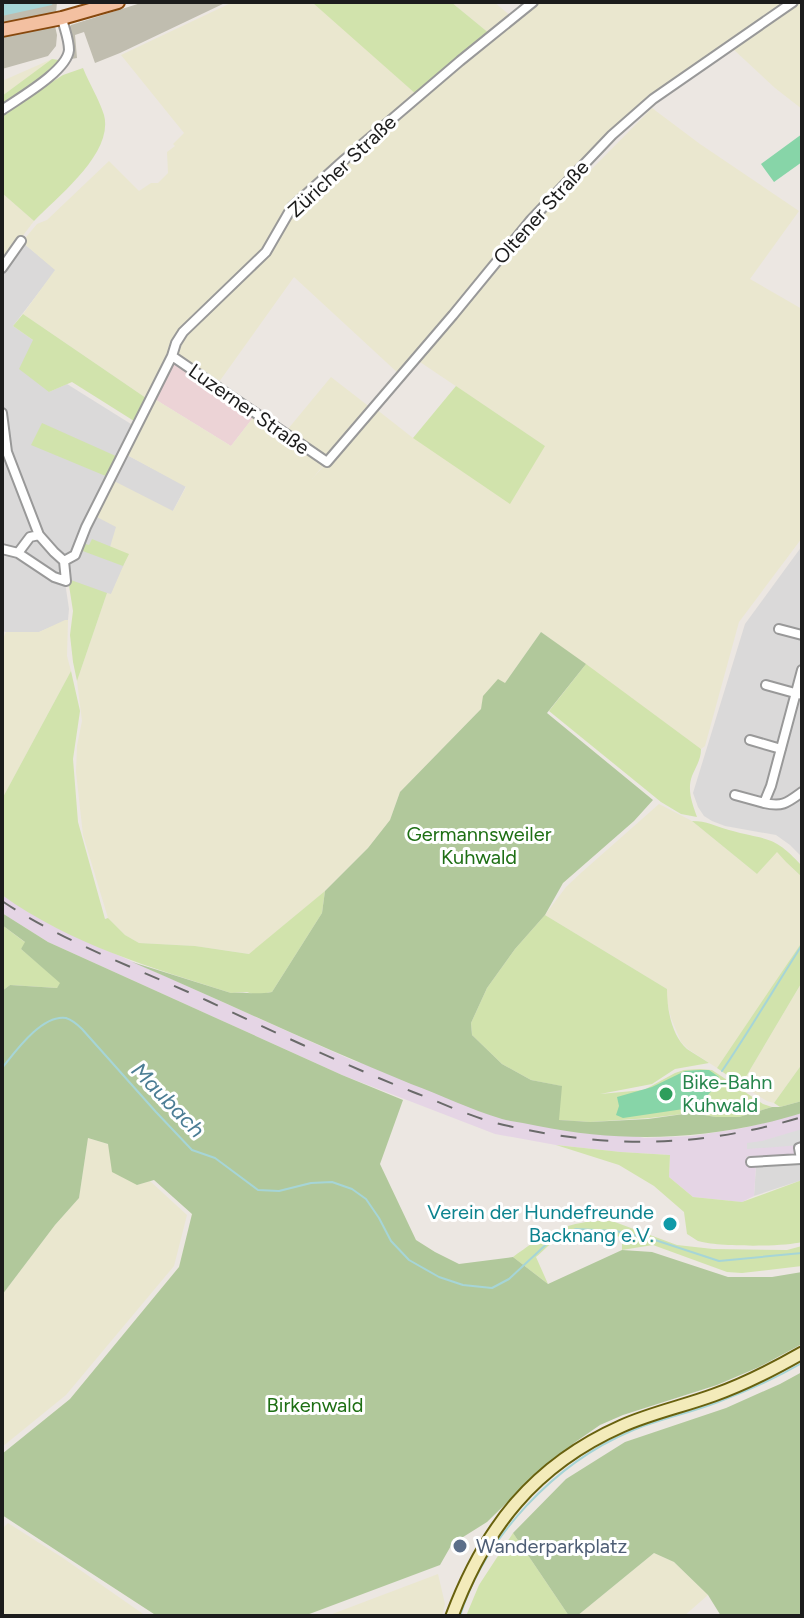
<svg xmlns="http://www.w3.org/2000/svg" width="804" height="1618" font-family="Figtree,sans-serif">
<rect width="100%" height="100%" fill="#ece7e2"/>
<path fill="#dad9d9" d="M22 242 56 270 13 326 33 340 49 392 67 384 139 429 127 455 186 486 173 511 117 527 129 554 111 595 65 582 69 609 68 620 39 632H6L2 631V272Z
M802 546V857L790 845 776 835 725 826 712 821 704 816 698 807 693 793 745 624Z
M802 1155V1180L754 1196 756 1166 745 1156Z"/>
<path fill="#ecd3d6" d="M174 362 255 415 231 446 153 398Z"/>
<path fill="#e5d5e5" d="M2 895 53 926 354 1061 644 1138 692 1136 743 1128 802 1113V1155L746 1156 756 1166 754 1196 742 1202 693 1197 669 1177 670 1155 621 1152 556 1145 495 1134 342 1075 48 942 2 913Z"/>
<path fill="#c0bdaf" d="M2 2H57L55 26 57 35 56 46 48 56 2 69Z
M144 2H227L120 53 95 63 84 32 75 35 77 58 71 59 73 47 69 28 71 25Z"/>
<path fill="#eae7cf" d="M233 2H314L417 95 289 207 267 244 173 340 167 358 146 398 23 314 55 270 22 242 37 224 47 220 109 161 139 191 151 183H158L168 173 167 152 175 146 173 144 184 133 121 55Z
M451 2H494L512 17 490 34Z
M538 2H788L653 97 583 162 399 374 294 277 219 382 177 355 175 351 186 333 270 253 292 211 342 164Z
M802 2V109L775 88 732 48Z
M52 59 31 75 2 96V81Z
M652 108 700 144 799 211 750 279 802 309V538L739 622 705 746 701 749 541 632 505 683 484 696 481 709 400 792 390 820 368 848 325 891 250 954 195 946 139 943 125 935 108 918 83 835 76 772 77 746 82 721 77 681 107 593 111 594 128 555 110 547 116 527 95 516 114 481 173 511 186 487 127 455 153 398 231 446 255 415 283 435 331 377 371 408 312 479 376 409 413 438 545 446 417 360 529 225 568 182 574 187Z
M2 193 34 221 2 263Z
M65 620H68L67 656 71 671 2 799V641L6 632H39Z
M659 804 692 821 757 874 777 851 786 862 802 877V942L717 1068 688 1049 681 1042 671 1018 667 1001V989L545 915 566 887 582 872Z
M802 982V1064L774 1103 767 1101 741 1085Z
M88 1138 108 1144 137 1185 150 1181 187 1215 174 1266 66 1395 2 1447V1295L55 1225 79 1198Z
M8 1523 63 1558 146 1616H2V1529Z
M654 1553 674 1562 708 1595 684 1616H577Z
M438 1574 445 1604 442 1616H327Z"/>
<path fill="#d1e3ac" d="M451 2 490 34 417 95 313 3Z
M52 59 59 60 51 70 2 106V96Z
M83 68C89 83 99 99 104 115 114 153 58 196 34 221L2 193V114L63 75Z
M23 314 146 398 134 421 72 382 49 392 19 369 33 340 13 326Z
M456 386 545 446 510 504 413 438Z
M42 423 118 457 108 477 31 445Z
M92 539 129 554 123 566 80 550 83 543 89 545Z
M68 579 107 593 77 681 73 662 70 635 73 611Z
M586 664 701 749C701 760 696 766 692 776 687 790 692 803 697 817L681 814 661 802 549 711Z
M71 671 80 711 73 759 78 822 105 919 108 918 125 935 139 943 195 946 249 954 325 891 322 913 272 992 255 995 247 992 231 993C152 968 70 944 2 895V799Z
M692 821C707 821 715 826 729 830 768 841 773 834 802 866V877L786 862 777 852 757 874Z
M545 915 667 989C667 1008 671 1035 687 1049 694 1054 702 1058 709 1063L675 1069 652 1084 600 1094 644 1090 675 1073 684 1070 700 1069 712 1070 763 1104 772 1107 739 1117H716L691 1113 650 1118 590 1122 558 1120 561 1086 531 1080 502 1064 472 1035 471 1023 487 988 515 949Z
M2 925 26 943 21 949 61 983 57 988 10 985 2 991Z
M802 942V982L741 1085 717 1068Z
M802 1064V1101L780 1107 774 1103Z
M556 1145 621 1152 670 1155 669 1177 693 1197 742 1202 802 1180V1242C783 1247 717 1247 698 1241 694 1239 691 1236 687 1234L684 1212 654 1186 619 1165Z
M593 1221H612L677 1245 713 1249 787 1250 802 1246V1266L742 1273 727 1272 653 1245 622 1250V1237C601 1235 570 1230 551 1244 546 1247 541 1253 536 1257L548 1284 513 1257C540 1237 559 1225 593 1221Z
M513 1533 569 1616H466L479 1585Z"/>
<path fill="#b1c89b" d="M541 632 586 664 547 713 653 800 634 821 563 883 545 915 515 949 487 988 471 1023 472 1035 502 1064 531 1080 562 1086 559 1120 590 1122 648 1119 691 1113 716 1117H739L772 1107H780L802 1101V1113C715 1140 627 1144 538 1126 526 1123 513 1122 502 1119 471 1110 441 1095 411 1084 317 1046 225 1002 132 962L231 993C247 992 256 995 272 992L322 913 325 891 368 848 390 820 400 792 481 709 483 696 498 679 505 683Z
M2 913 48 942 342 1075 403 1100 380 1164 416 1240 435 1252 459 1264 513 1257 548 1284 622 1250 652 1252 728 1277H772L802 1272V1344L759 1367 717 1385 623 1415 600 1425 574 1443 532 1478 487 1522 452 1544 440 1565 304 1616H157L2 1515V1454L70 1399 179 1267 192 1214 154 1180 137 1185 112 1172 108 1144 88 1138 79 1198 55 1225 2 1295V991L10 985 57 988 60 983 21 949 25 942 2 925Z
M802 1372V1616H721L708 1595 674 1562 654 1553 577 1616H569L513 1533 566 1479 625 1442 726 1408 780 1384Z"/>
<path fill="#87d5a8" d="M802 134V162L774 182 761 164Z
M699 1070H709L719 1077 716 1086 697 1107 623 1118 616 1115 619 1106 617 1097 652 1087 685 1071Z"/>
<path fill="#dcdcdc" d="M802 1129V1145L747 1149V1143L762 1141Z"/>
<path fill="#a6d5d7" d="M2 2H53L52 5 2 16Z"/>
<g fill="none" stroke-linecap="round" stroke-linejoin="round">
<path stroke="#a6d5d7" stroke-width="2" d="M2 1068C15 1052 42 1014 66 1018 72 1020 77 1024 82 1029L156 1112 192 1150 215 1158 258 1190 279 1191 311 1183 332 1182 352 1189 366 1199 379 1218 391 1241 409 1260 439 1277 463 1285 492 1288 509 1279 552 1239 576 1229 616 1231 655 1240 719 1261 802 1253
M722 1071C750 1030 775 987 802 945
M460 1616C485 1537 555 1463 631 1431 659 1419 690 1413 718 1402 747 1391 776 1378 802 1363"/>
<defs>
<path id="street" d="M2 110C19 98 67 71 69 50 69 39 64 28 62 18
M2 268 21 241
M172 356 327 462 453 315 530 221 612 135 653 99 793 2
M2 413 7 452 39 535 54 552 64 561 66 581 54 577 18 553
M2 549 18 553 30 537 39 535
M64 561 75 555 86 527 172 356 176 343 183 332 266 252 292 207 344 160 460 61 533 2
M779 629 802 635
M802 670 771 786 764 803C783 807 787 803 802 792
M766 685 802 695
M750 740 781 749
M735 795 764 803
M751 1162 801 1159 799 1148 802 1147"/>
<path id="secondary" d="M452 1616C485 1528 534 1465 622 1426 651 1413 684 1406 714 1395 745 1384 774 1369 802 1353"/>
<path id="primary" d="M2 30 62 18 118 2"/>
</defs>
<use href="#street" stroke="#999" stroke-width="12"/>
<use href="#secondary" stroke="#68610e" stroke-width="15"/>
<use href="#primary" stroke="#87480d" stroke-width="16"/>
<use href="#street" stroke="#fff" stroke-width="8"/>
<use href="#secondary" stroke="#f3ebba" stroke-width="11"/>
<use href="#primary" stroke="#f3c0a1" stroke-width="12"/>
<path stroke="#6a6a6a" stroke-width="2" stroke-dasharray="16 16" stroke-linecap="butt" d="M2 901C63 942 141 970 208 1001 276 1033 343 1064 413 1092 442 1103 473 1118 504 1125 608 1149 699 1148 802 1117"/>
</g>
<circle fill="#2e9e5b" stroke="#fff" stroke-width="3" cx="666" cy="1094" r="8"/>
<circle fill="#0f9aa8" stroke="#fff" stroke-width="3" cx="670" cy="1224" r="8"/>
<circle fill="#5c6f8a" stroke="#fff" stroke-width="3" cx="460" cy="1546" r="8"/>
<g text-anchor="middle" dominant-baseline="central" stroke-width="6" stroke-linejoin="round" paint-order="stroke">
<g font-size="20" fill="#1c1c1c" stroke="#fff">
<text transform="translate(342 166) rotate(-43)">Züricher Straße</text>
<text transform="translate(541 212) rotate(-48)">Oltener Straße</text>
<text transform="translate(249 409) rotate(35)">Luzerner Straße</text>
</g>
<g font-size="20" fill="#1e6f14" stroke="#fff">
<text x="479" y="834">Germannsweiler<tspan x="479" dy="23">Kuhwald</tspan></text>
<text x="315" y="1405">Birkenwald</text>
</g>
<g font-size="20" fill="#27864d" stroke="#fff" text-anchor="start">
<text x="682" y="1082">Bike-Bahn<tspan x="682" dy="23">Kuhwald</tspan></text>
</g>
<g font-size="20" fill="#0d838f" stroke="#fff" text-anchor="end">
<text x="654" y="1212">Verein der Hundefreunde<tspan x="654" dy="23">Backnang e.V.</tspan></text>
</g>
<g font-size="20" fill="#4e5e75" stroke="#fff" text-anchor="start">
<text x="476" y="1546">Wanderparkplatz</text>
</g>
<g font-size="22" font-style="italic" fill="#4b7d94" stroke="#fff">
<text transform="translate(168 1100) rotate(46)">Maubach</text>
</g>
</g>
<rect width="804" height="1618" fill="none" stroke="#1c1c1c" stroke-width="8"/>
</svg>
